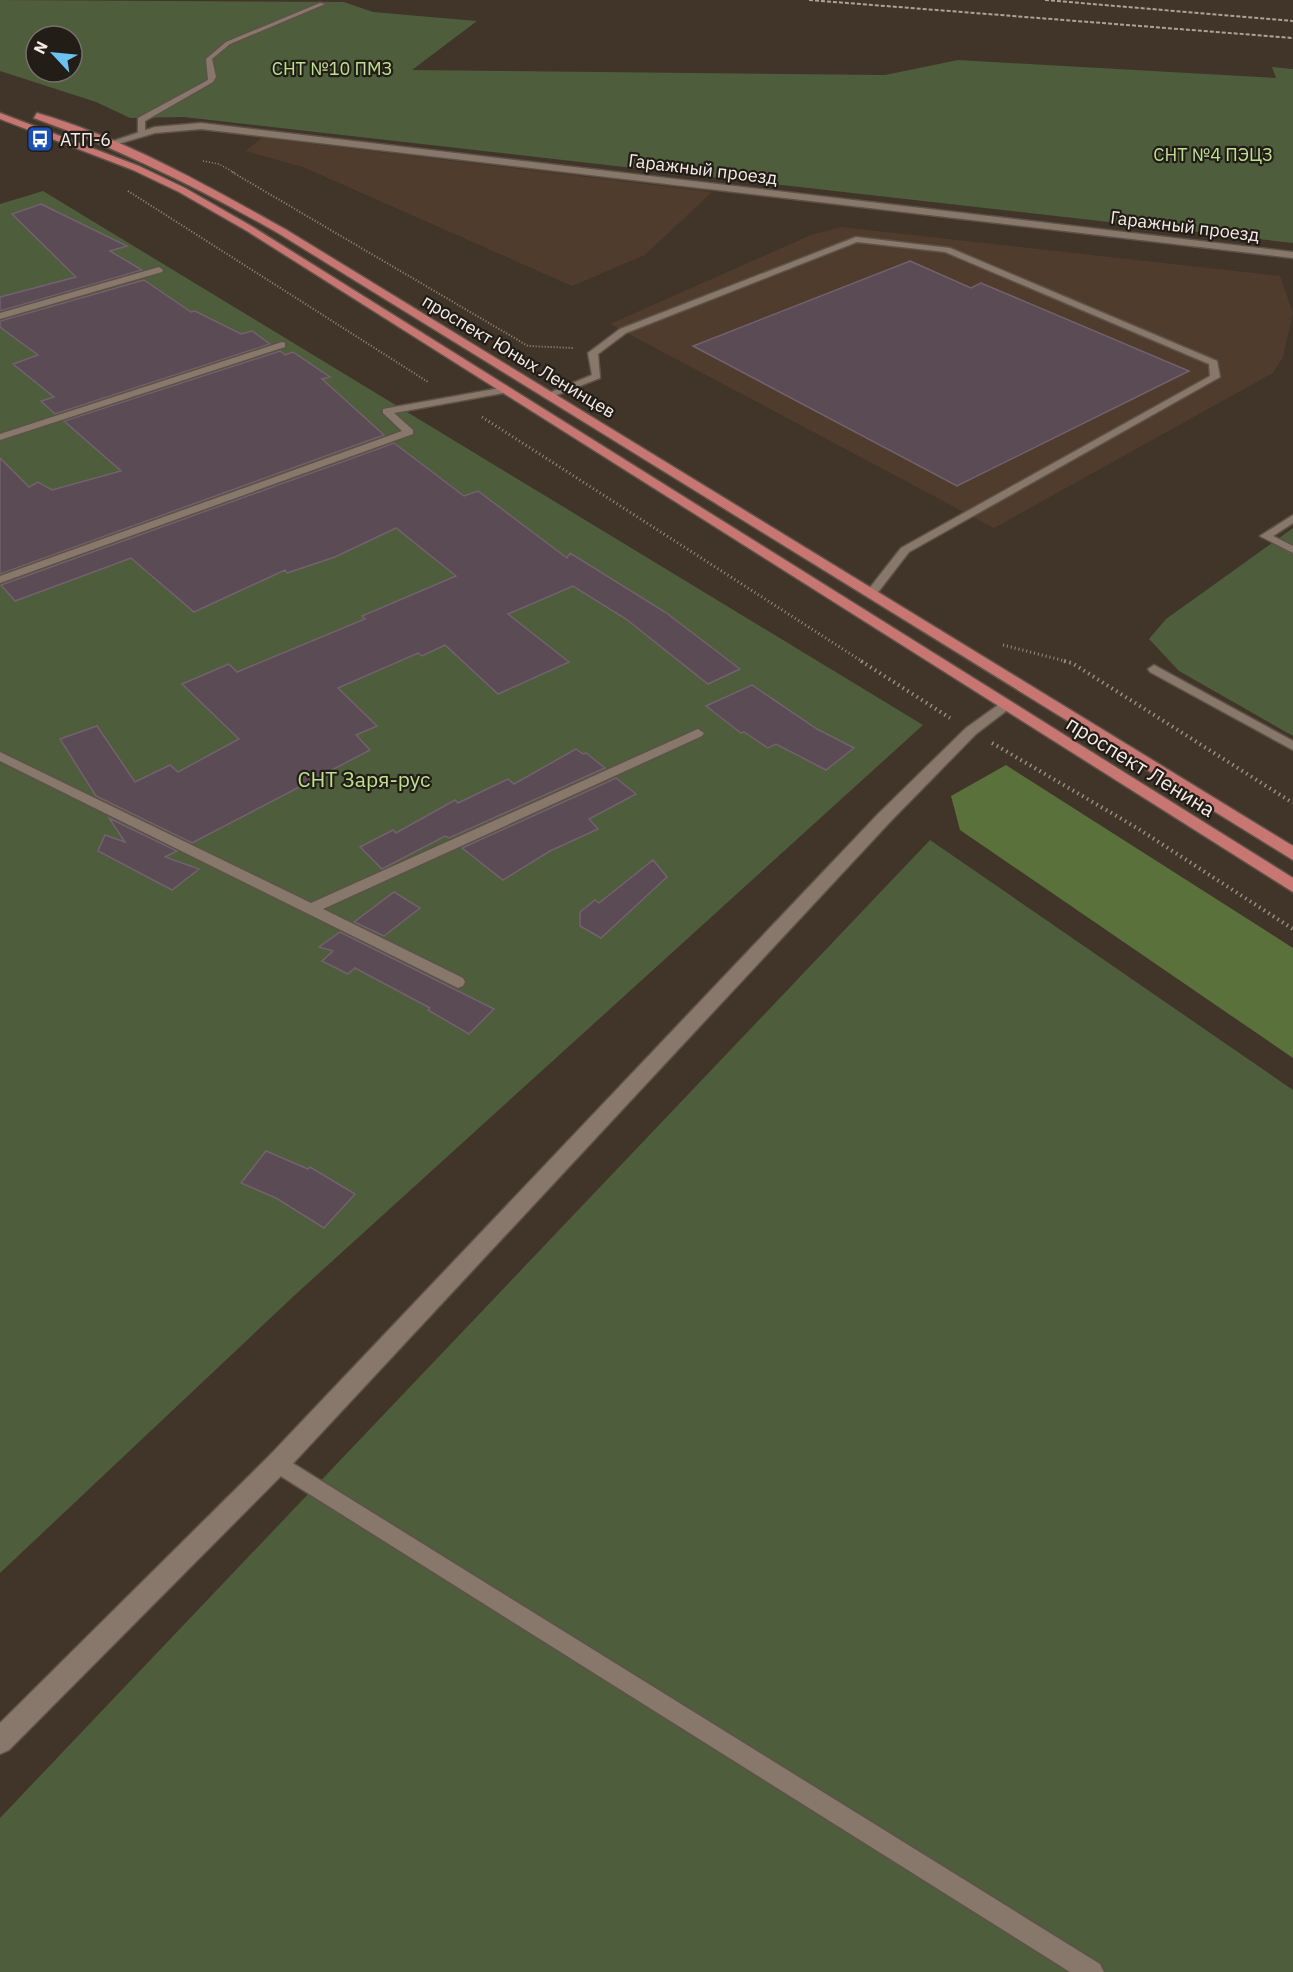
<svg xmlns="http://www.w3.org/2000/svg" width="1293" height="1972" font-family="'IBM Plex Sans',sans-serif">
<rect width="100%" height="100%" fill="#413429"/>
<path fill="#4f3c2c" d="M262 138 712 192 645 255 572 286 303 167 245 151Z
M841 227 1280 276 1293 313 1283 357 1273 373 994 528 610 324 811 235Z"/>
<path fill="#4e5d3b" fill-rule="evenodd" d="M0 0 344 2 373 12 477 21 412 70 885 75 958 60 1276 78 1272 67 1293 69V243L184 117 130 118 96 102 0 71ZM36 36H72V72H36Z
M43 191 923 725 296 1294 0 1573V204Z
M1293 528V736L1179 671 1149 639 1166 619Z
M930 840 1293 1090V1972H0V1818Z"/>
<path fill="#5a713b" d="M1006 765 1293 948V1058L960 830 951 796Z"/>
<path fill="#5b4b55" stroke="#73626e" stroke-width="1.5" d="M41 204 127 246 110 251 142 270 0 311V297L76 277 12 214Z
M910 261 971 288 981 283 1189 371 957 486 693 346Z
M144 280 191 312 195 311 241 334 252 331 270 344 55 414 41 401 54 397 13 364 38 355 0 327V321Z
M280 351 285 355 293 352 330 377 322 379 384 435 0 574V458L29 487 38 482 52 490 121 471 64 421Z
M394 443 464 496 478 491 567 558 570 553 665 612 740 669 708 684 626 619 573 586 508 614 569 662 498 694 445 645 422 656 418 653 338 688 377 726 356 735 370 750 192 843 96 796 60 739 97 726 135 782 170 765 178 772 239 739 182 684 229 664 237 672 365 619 362 616 456 576 396 528 335 557 287 573 285 570 194 612 131 558 15 601 1 585Z
M752 685 817 729 854 748 826 770 776 744 768 748 744 732 741 733 706 706Z
M576 749 583 754 586 753 605 768 449 838 445 836 382 869 360 847 393 830 396 833 455 800 458 803 508 779 514 784Z
M616 778 636 794 589 819 598 829 550 851 503 880 462 848Z
M109 818 177 851 165 857 199 869 172 890 98 851 105 835 125 842Z
M653 860 667 877 601 938 580 926V912L595 900 599 903Z
M394 892 420 908 384 936 354 922Z
M340 932 494 1009 469 1034 428 1010 430 1008 355 968 348 974 322 961 333 951 319 947Z
M266 1151 308 1169 310 1167 355 1194 324 1228 276 1198 241 1183Z"/>
<g fill="none" stroke-linecap="round" stroke-linejoin="round">
<defs>
<path id="lane" d="M320 3 325 4 230 44 212 59 216 77 213 82 145 121V131L138 133V118L208 80 206 59 226 42Z
M856 237 950 248 1217 361 1220 377 909 552 875 596 871 597 865 594 901 548 1210 376 1209 364 945 252 857 242 626 333 598 354 600 378 552 397 544 395 592 375 588 353 620 329Z
M159 267 163 270 162 272 0 319V313Z
M282 342 285 343V347L0 440V434Z
M506 387 511 390 509 392 394 413 413 430V434L0 583V576L402 431 383 413V409Z
M1293 515V523L1273 536 1293 546V553L1260 536Z
M1154 665 1293 741V750L1150 672 1148 669Z
M698 729 704 733 702 736 323 909 463 978 465 982 463 986 458 988 0 761V752L311 903Z
M278 1454 1100 1964 1104 1972H1070L271 1470 268 1463 271 1456Z"/>
<path id="street" d="M201 123 1293 252V258L201 129 155 133 111 146 107 143 155 127Z
M1005 700 1010 702 1012 705 1010 708 976 734 890 822 286 1471 9 1750 0 1754V1723L270 1455 878 814 966 728Z"/>
<path id="primary" d="M0 113 139 166 185 188 253 227 1293 878V892L247 231 179 192 133 170 0 119Z
M37 113C124 138 206 185 285 229L1293 846V860L278 233C199 188 119 149 34 118Z"/>
</defs>
<use href="#lane" stroke="#5d5248" stroke-width="3"/>
<use href="#street" stroke="#5d5248" stroke-width="3"/>
<use href="#primary" stroke="#5d5248" stroke-width="3"/>
<path stroke="#988c83" stroke-width="1.5" stroke-dasharray="1 2" stroke-linecap="butt" d="M203 161 219 164 235 173"/>
<path stroke="#988c83" stroke-width="2" stroke-dasharray="1 2" stroke-linecap="butt" d="M232 172 528 346 574 348
M128 191 428 382"/>
<path stroke="#988c83" stroke-width="3" stroke-dasharray="1 3" stroke-linecap="butt" d="M482 417 863 662
M1003 645 1069 662"/>
<path stroke="#988c83" stroke-width="4" stroke-dasharray="1.5 4" stroke-linecap="butt" d="M861 661 950 718
M1064 661 1072 663 1293 803
M992 743 1137 828 1293 929"/>
<use href="#lane" fill="#87786b" fill-rule="evenodd"/>
<use href="#street" fill="#87786b" fill-rule="evenodd"/>
<use href="#primary" fill="#c77672" fill-rule="evenodd"/>
<path stroke="#ada29a" stroke-width="2" stroke-dasharray="4 2" stroke-linecap="butt" d="M809 0 1293 38
M1045 0 1293 21"/>
</g>
<defs>
<symbol id="bus-square" viewBox="-11 -11 22 22"><rect x="-9" y="-9" width="18" height="18" rx="4" fill="#1a4fb4" stroke="#231d18"/><path d="M-5-6H5V4H4V6H2V4H-2V6H-4V4H-5ZM-3.5-4V0h7V-4ZM-3.5 1.2v1.5H-2V1.2ZM2 1.2v1.5H3.5V1.2Z" fill="#fff"/></symbol>
</defs>
<g fill-rule="evenodd">
<use href="#bus-square" x="25" y="124" width="30" height="30"/>
</g>
<g text-anchor="middle" dominant-baseline="central" stroke-width="4.5" stroke-linejoin="round" paint-order="stroke">
<g font-size="18" fill="#bde190" stroke="#231d18">
<text x="332" y="68">СНТ №10 ПМЗ</text>
<text x="1213" y="154">СНТ №4 ПЭЦЗ</text>
</g>
<g font-size="18" fill="#f5ece5" stroke="#231d18" text-anchor="start">
<text x="60" y="139">АТП-6</text>
</g>
<g font-size="18" fill="#f5ece5" stroke="#231d18">
<text transform="translate(703 169) rotate(7)">Гаражный проезд</text>
<text transform="translate(1185 226) rotate(7)">Гаражный проезд</text>
<text transform="translate(519 356) rotate(31)">проспект Юных Ленинцев</text>
</g>
<g font-size="21" fill="#f5ece5" stroke="#231d18">
<text transform="translate(1141 766) rotate(32)">проспект Ленина</text>
</g>
<g font-size="21" fill="#bde190" stroke="#231d18">
<text x="364" y="779">СНТ Заря-рус</text>
</g>
</g>
<g transform="translate(54 54) rotate(296)"><circle r="28" fill="#231d18" stroke="#77706a" stroke-width="1.5"/>
<path d="M0-4.5L10 22L0 15L-10 22Z" fill="#6cc3f2"/>
<text y="-9" font-size="16" font-weight="bold" text-anchor="middle" fill="#f5ece5">N</text>
</g>
</svg>
